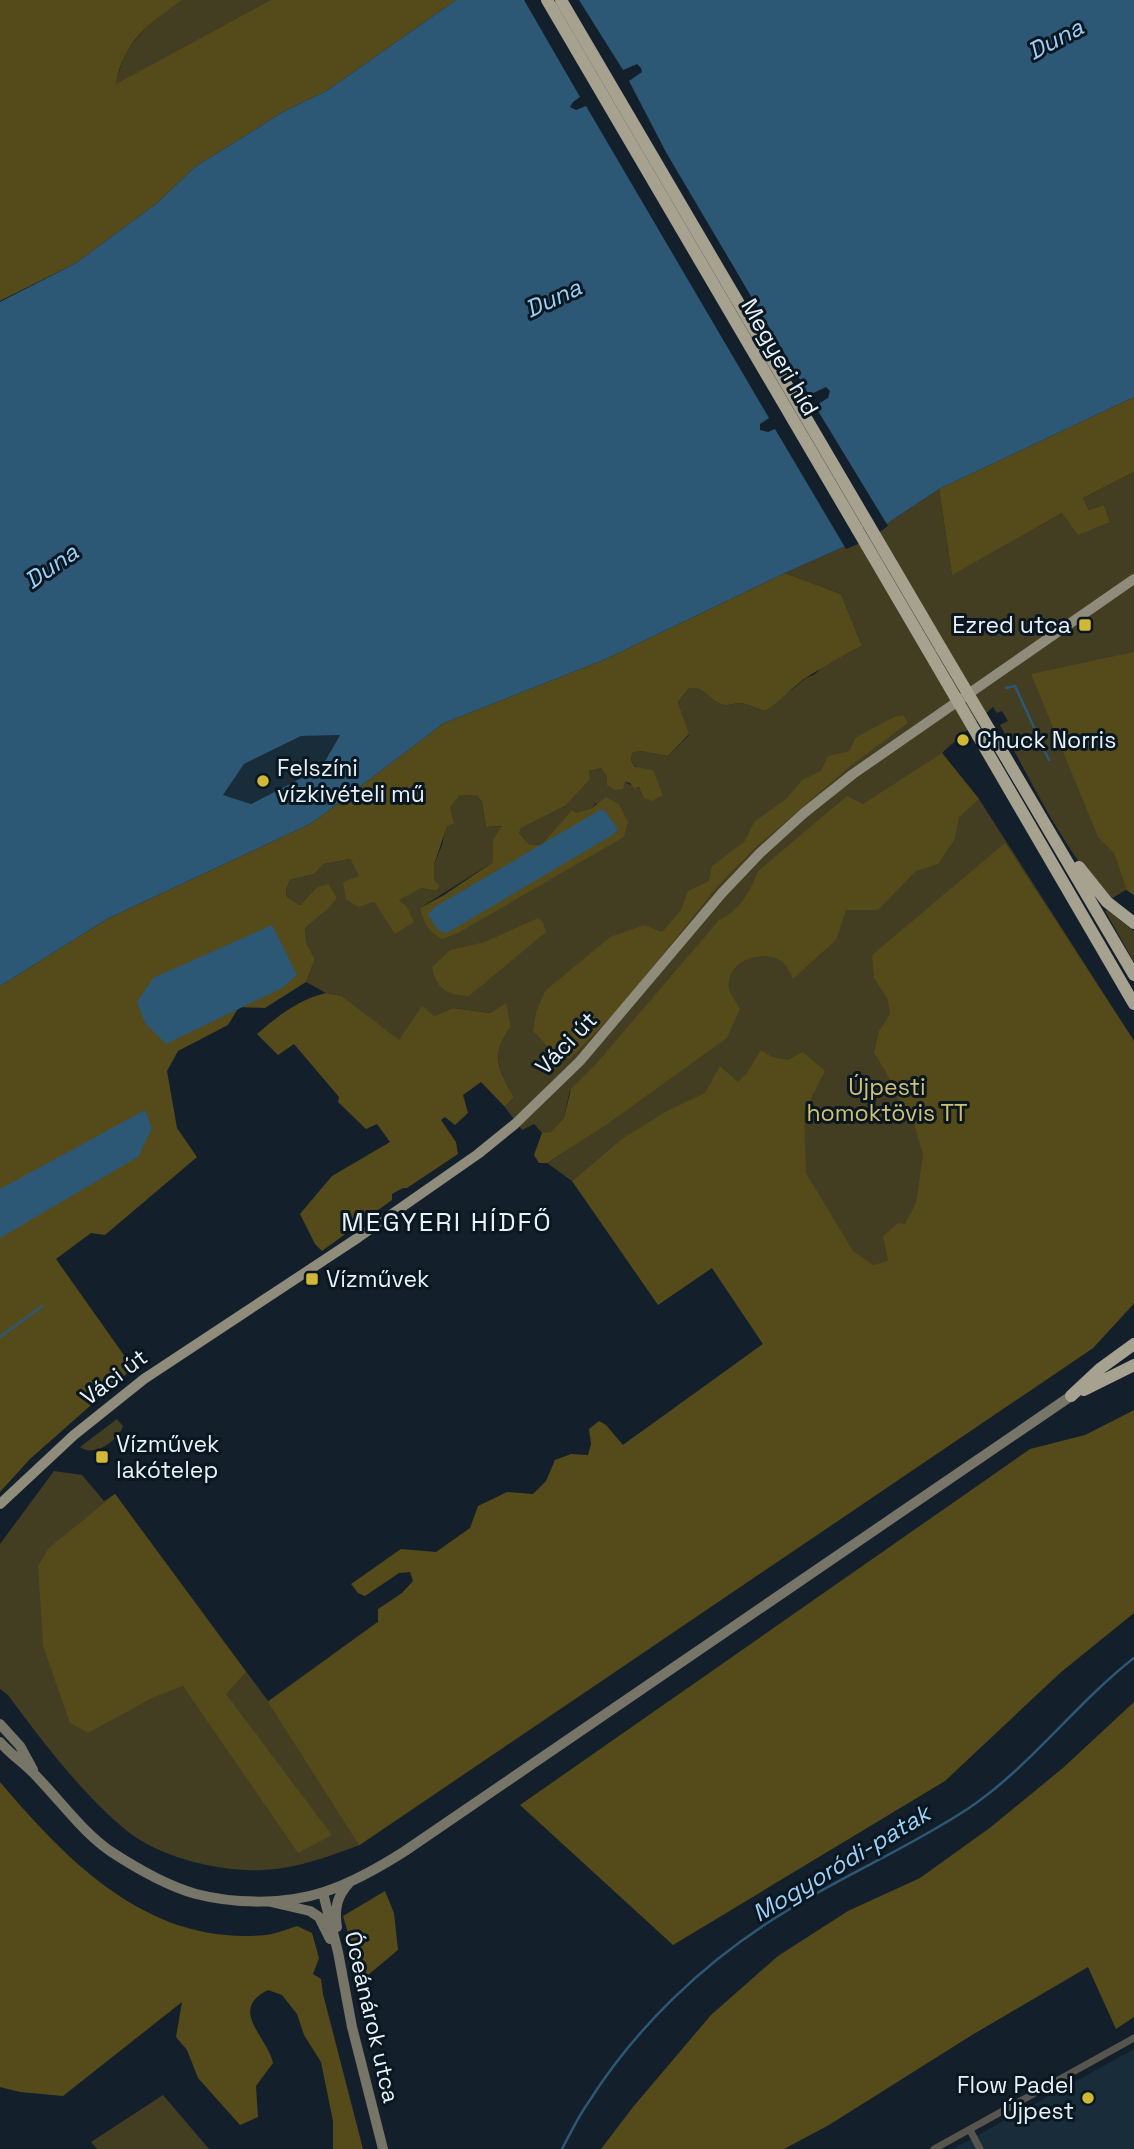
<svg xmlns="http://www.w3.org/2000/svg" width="1134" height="2149" font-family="'Space Grotesk',sans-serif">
<rect width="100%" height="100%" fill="#13202b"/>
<path fill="#182c3a" d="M340 734 321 768 251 804 222 795 244 764 301 736Z
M1134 2049V2149H953Z"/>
<path fill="#433d21" d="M183 0H270L115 85 125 52 152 20Z
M1134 472V895L1126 890 1109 900C1063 849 1033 784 1000 725L1008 721 1002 711 997 713 993 707 942 753 979 799 1134 1041V1303L1132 1306 1093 1348 360 1845C335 1854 309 1864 283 1868 235 1876 165 1861 127 1831 82 1794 42 1741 8 1695L0 1689V1544L54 1471 82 1475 104 1501 115 1494 268 1701 763 1344 712 1268 620 1140 572 1181 547 1163 605 1125 570 1090 564 1118 551 1133H542L534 1124 522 1130 505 1107 514 1097C498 1070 490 1054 511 1027L505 1004 490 1013 453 1008 434 1016 399 1041 342 996 326 993 306 982 315 959 307 944 305 928 327 910 316 888 300 905 287 897 286 890 290 880 314 874 324 864 350 859 374 902 396 933 398 900 422 888 436 891 439 886 434 880V865L442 845 450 808 460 795H476L482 802 486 827 503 826 493 839V862L420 908 624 837 596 803 592 808 577 814 572 811 541 845 529 844 519 833 520 828 565 806 589 771 601 768C610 779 648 792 663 795 655 778 641 776 631 761L632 753 640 751 668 756 689 735 678 702 689 688C705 687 708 697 719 703 728 708 734 702 742 703 750 705 758 709 765 711L806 678 815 674 825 664 862 646 841 594 785 573 868 536 939 489 952 574 1062 513 1110 522 1104 505 1089 510 1083 498Z
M1107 910 1134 931V962L1105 911Z
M117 1419 123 1426C119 1440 94 1458 80 1447Z
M163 2095 209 2149H97L91 2142Z"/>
<path fill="#554a19" d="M0 0H183C148 23 123 42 116 84L270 0H456L328 90 283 112 195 167 156 204 76 263 0 301Z
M1134 397V472L1083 498 1089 510 1104 505 1110 522 1078 535 1062 513 952 575 939 489Z
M785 573 841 594 862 646C841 656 823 667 804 679 790 689 780 702 765 711 758 709 750 705 742 703 734 702 728 708 719 703 707 697 705 687 689 688L678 702 689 734 668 756 640 751 632 753 631 761 635 767 653 770 663 795 652 801 644 798 639 787 634 789 630 783 625 782 623 789 615 790 607 785V776L601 768 589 771 590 779 565 806 521 828 519 833 529 844 541 845 572 810 577 813 592 808 606 797 619 804 628 822 624 837 458 933 442 939C429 932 423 923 420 908L444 895 493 862V839L502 826 486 827 482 802 476 795H460L450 808 454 823 447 826 434 865V880L440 886 436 891 422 888 399 900 407 907 414 922 395 934 374 902 358 907 346 899 343 882 359 876 350 859 324 864 314 874 290 880 286 890 287 897 300 905 316 888 328 884 337 898 327 910 305 928 307 944 315 959 306 982 265 1008 239 1007 228 1025 178 1051 167 1071 177 1128 197 1157 105 1235 91 1233 56 1259 133 1368 30 1459 0 1492V986L107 919 312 823 444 723 606 659Z
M1134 652V895L1127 890 1114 853 1098 837 1031 674Z
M903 715 908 723 849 767 755 848 716 888 624 1003 570 1059 552 1051 533 1031 536 1012 545 991 610 937 644 925 662 932 681 910 688 891 709 881 712 866 745 841 754 822 787 798 802 780 821 771 828 756 850 751 855 738 894 717Z
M942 753 979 799 959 817 955 839 938 864 916 871 878 910H846L836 940 793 979C790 973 787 965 781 961 761 948 725 962 729 989 731 995 737 1003 740 1009L727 1038 606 1125 547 1163H539L534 1155 542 1133 551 1132 564 1118 571 1089 595 1065 719 920C740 910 750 892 758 871L847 796 863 804Z
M1005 843 1134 1041V1303L1093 1348 359 1845 268 1702 378 1622V1609L402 1593 413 1581 410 1572 399 1573 365 1596 358 1593 351 1584 401 1549 436 1552 470 1528 478 1506 507 1492 533 1494 546 1481 555 1460 571 1454 588 1455 591 1444 589 1429 599 1421 606 1425 623 1445 763 1344 712 1268 658 1305 572 1181 620 1140 667 1111 705 1093 720 1066 738 1082 746 1074 761 1050 772 1057 788 1060 803 1052 825 1071 804 1112 806 1173 853 1251 873 1265 888 1261 883 1236 898 1223 905 1224 916 1203 923 1155 911 1113 899 1100 886 1072 874 1053 879 1031 890 1014 888 1000 874 978 872 955Z
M538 918 543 922 546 932 469 996C447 995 436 989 432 967L450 950 485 942Z
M326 993 342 996 399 1040 422 1006 434 1016 453 1008 490 1013 506 1003 511 1027C490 1054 498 1070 514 1097L505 1107 481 1082 463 1095 468 1113 455 1125 445 1117 441 1120 456 1142 458 1154 407 1188H403L392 1194V1200L322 1251 315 1244 300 1214 332 1176 390 1142 377 1124 366 1129 338 1102 339 1097 294 1044 278 1055 257 1034C279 1015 298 1000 326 993Z
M1134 1410V1613L1060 1673 945 1781 673 1945 520 1805 1030 1449 1085 1435Z
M115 1494 246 1672 226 1694 332 1835 298 1853 183 1686 152 1698 88 1733 70 1723 43 1646 38 1566 49 1548Z
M1134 1702V2017L1116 2029 1088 1967 972 2035 829 2125 784 2149H601L633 2107 711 2015 778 1956 848 1911 920 1878 991 1827 1064 1767Z
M0 1782C69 1863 149 1946 266 1935 276 1934 287 1929 297 1926L312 1933 319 1958 313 1974 321 1979 323 1994 363 2149H333V2121L321 2062 304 2035 297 2014 282 1995 268 1990C228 2010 267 2036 273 2063L256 2086 258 2117 240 2125 198 2078 187 2050 176 2037 182 2002 63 2096 20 2092 0 2087Z
M385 1891 394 1913 398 1950 362 1980 343 1916Z"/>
<path fill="#2c5775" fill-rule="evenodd" d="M456 0H1134V397L939 489 868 536 785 573 606 659 444 723 312 823 107 919 0 986V302L76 263 156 204 195 167 283 112 328 90ZM340 735 321 768 251 804 223 795 244 764 301 736Z
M600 810H604L618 829 614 834 447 933 438 930 428 915 435 907Z
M272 925 297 975 282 988 166 1044 145 1023 137 1002 153 978Z
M145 1110 152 1128 138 1157 0 1238V1189Z"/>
<path fill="#13202b" d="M524 0H579L623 70 637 64 641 68 642 72 629 81 667 154 735 269 809 395 826 387 830 391 828 398 815 406 888 526 870 539 846 549 775 429 768 432 760 430V424L769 418 586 106 576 110 570 107 573 102 580 97Z"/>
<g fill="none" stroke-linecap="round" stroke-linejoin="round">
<path stroke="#2c5775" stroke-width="2.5" d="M1006 688 1015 686 1049 760
M0 1337 42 1306
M562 2149C570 2134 578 2117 588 2103 636 2027 704 1962 780 1915 841 1876 909 1848 969 1808 1031 1766 1075 1704 1134 1658"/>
<path stroke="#57554e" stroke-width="7" d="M970 2130 980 2149
M934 2149 1134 2038"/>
<path stroke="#777468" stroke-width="10" d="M0 1724 20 1746 33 1770
M0 1742C12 1756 27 1765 39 1779 62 1803 82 1831 110 1851 136 1868 167 1886 196 1894 235 1904 285 1905 324 1892 352 1883 380 1867 405 1851L1071 1396
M323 1893 338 1952 352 2027 383 2149
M271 1902 310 1911 319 1917 330 1939
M337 1927C334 1909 337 1896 349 1883"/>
<path stroke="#8f8c7c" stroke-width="10" d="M0 1504 74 1435 144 1379 359 1237 478 1154 515 1124 580 1061 722 893 760 853 804 813 853 774 1134 579"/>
<path stroke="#a6a28f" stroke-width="12" d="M547 0 857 529
M561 0 941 648
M989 729 1134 975
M978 736 1134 1004
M1079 867 1107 902 1134 923
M1084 1390 1134 1365
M1071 1396 1101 1368 1134 1344"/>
<path stroke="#a6a28f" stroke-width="12" d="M857 529 978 736
M941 648 989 729"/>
</g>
<g fill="#d1b736" stroke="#0a1721" stroke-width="2.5">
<rect x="1078" y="618" width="14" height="14" rx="3.5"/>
<circle cx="963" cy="740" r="7"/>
<circle cx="263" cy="781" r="7"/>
<rect x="305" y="1272" width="14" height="14" rx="3.5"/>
<rect x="95" y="1450" width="14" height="14" rx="3.5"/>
<circle cx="1088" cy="2098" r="7"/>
</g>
<g text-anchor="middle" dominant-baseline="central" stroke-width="6" stroke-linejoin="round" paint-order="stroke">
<g font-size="23" fill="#e9f2f9" stroke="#0a1721">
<text transform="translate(780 357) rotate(60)">Megyeri híd</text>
<text transform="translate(566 1043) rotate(-46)">Váci út</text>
<text transform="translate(114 1377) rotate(-37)">Váci út</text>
<text transform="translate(372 2017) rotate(77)">Óceánárok utca</text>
</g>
<g font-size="23" fill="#e9f2f9" stroke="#0a1721" text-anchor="start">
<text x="1071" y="625" text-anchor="end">Ezred utca</text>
<text x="977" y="740">Chuck Norris</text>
<text x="277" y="768">Felszíni<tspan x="277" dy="26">vízkivételi mű</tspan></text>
<text x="326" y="1279">Vízművek</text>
<text x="116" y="1444">Vízművek<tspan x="116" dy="26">lakótelep</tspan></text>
<text x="1074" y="2085" text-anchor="end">Flow Padel<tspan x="1074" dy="26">Újpest</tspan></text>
</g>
<g font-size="23" fill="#d1c174" stroke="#0a1721">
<text x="887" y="1087">Újpesti<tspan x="887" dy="26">homoktövis TT</tspan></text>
</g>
<g font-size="24" font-style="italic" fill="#9bd0f8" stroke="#0a1721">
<text transform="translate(1055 39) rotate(-28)">Duna</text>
<text transform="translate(553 298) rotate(-25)">Duna</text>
<text transform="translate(51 566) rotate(-35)">Duna</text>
<text transform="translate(841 1863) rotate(-31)">Mogyoródi-patak</text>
</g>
<g font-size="26" letter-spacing="2" fill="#e9f2f9" stroke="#0a1721">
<text x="447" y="1222">MEGYERI HÍDFŐ</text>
</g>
</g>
</svg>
